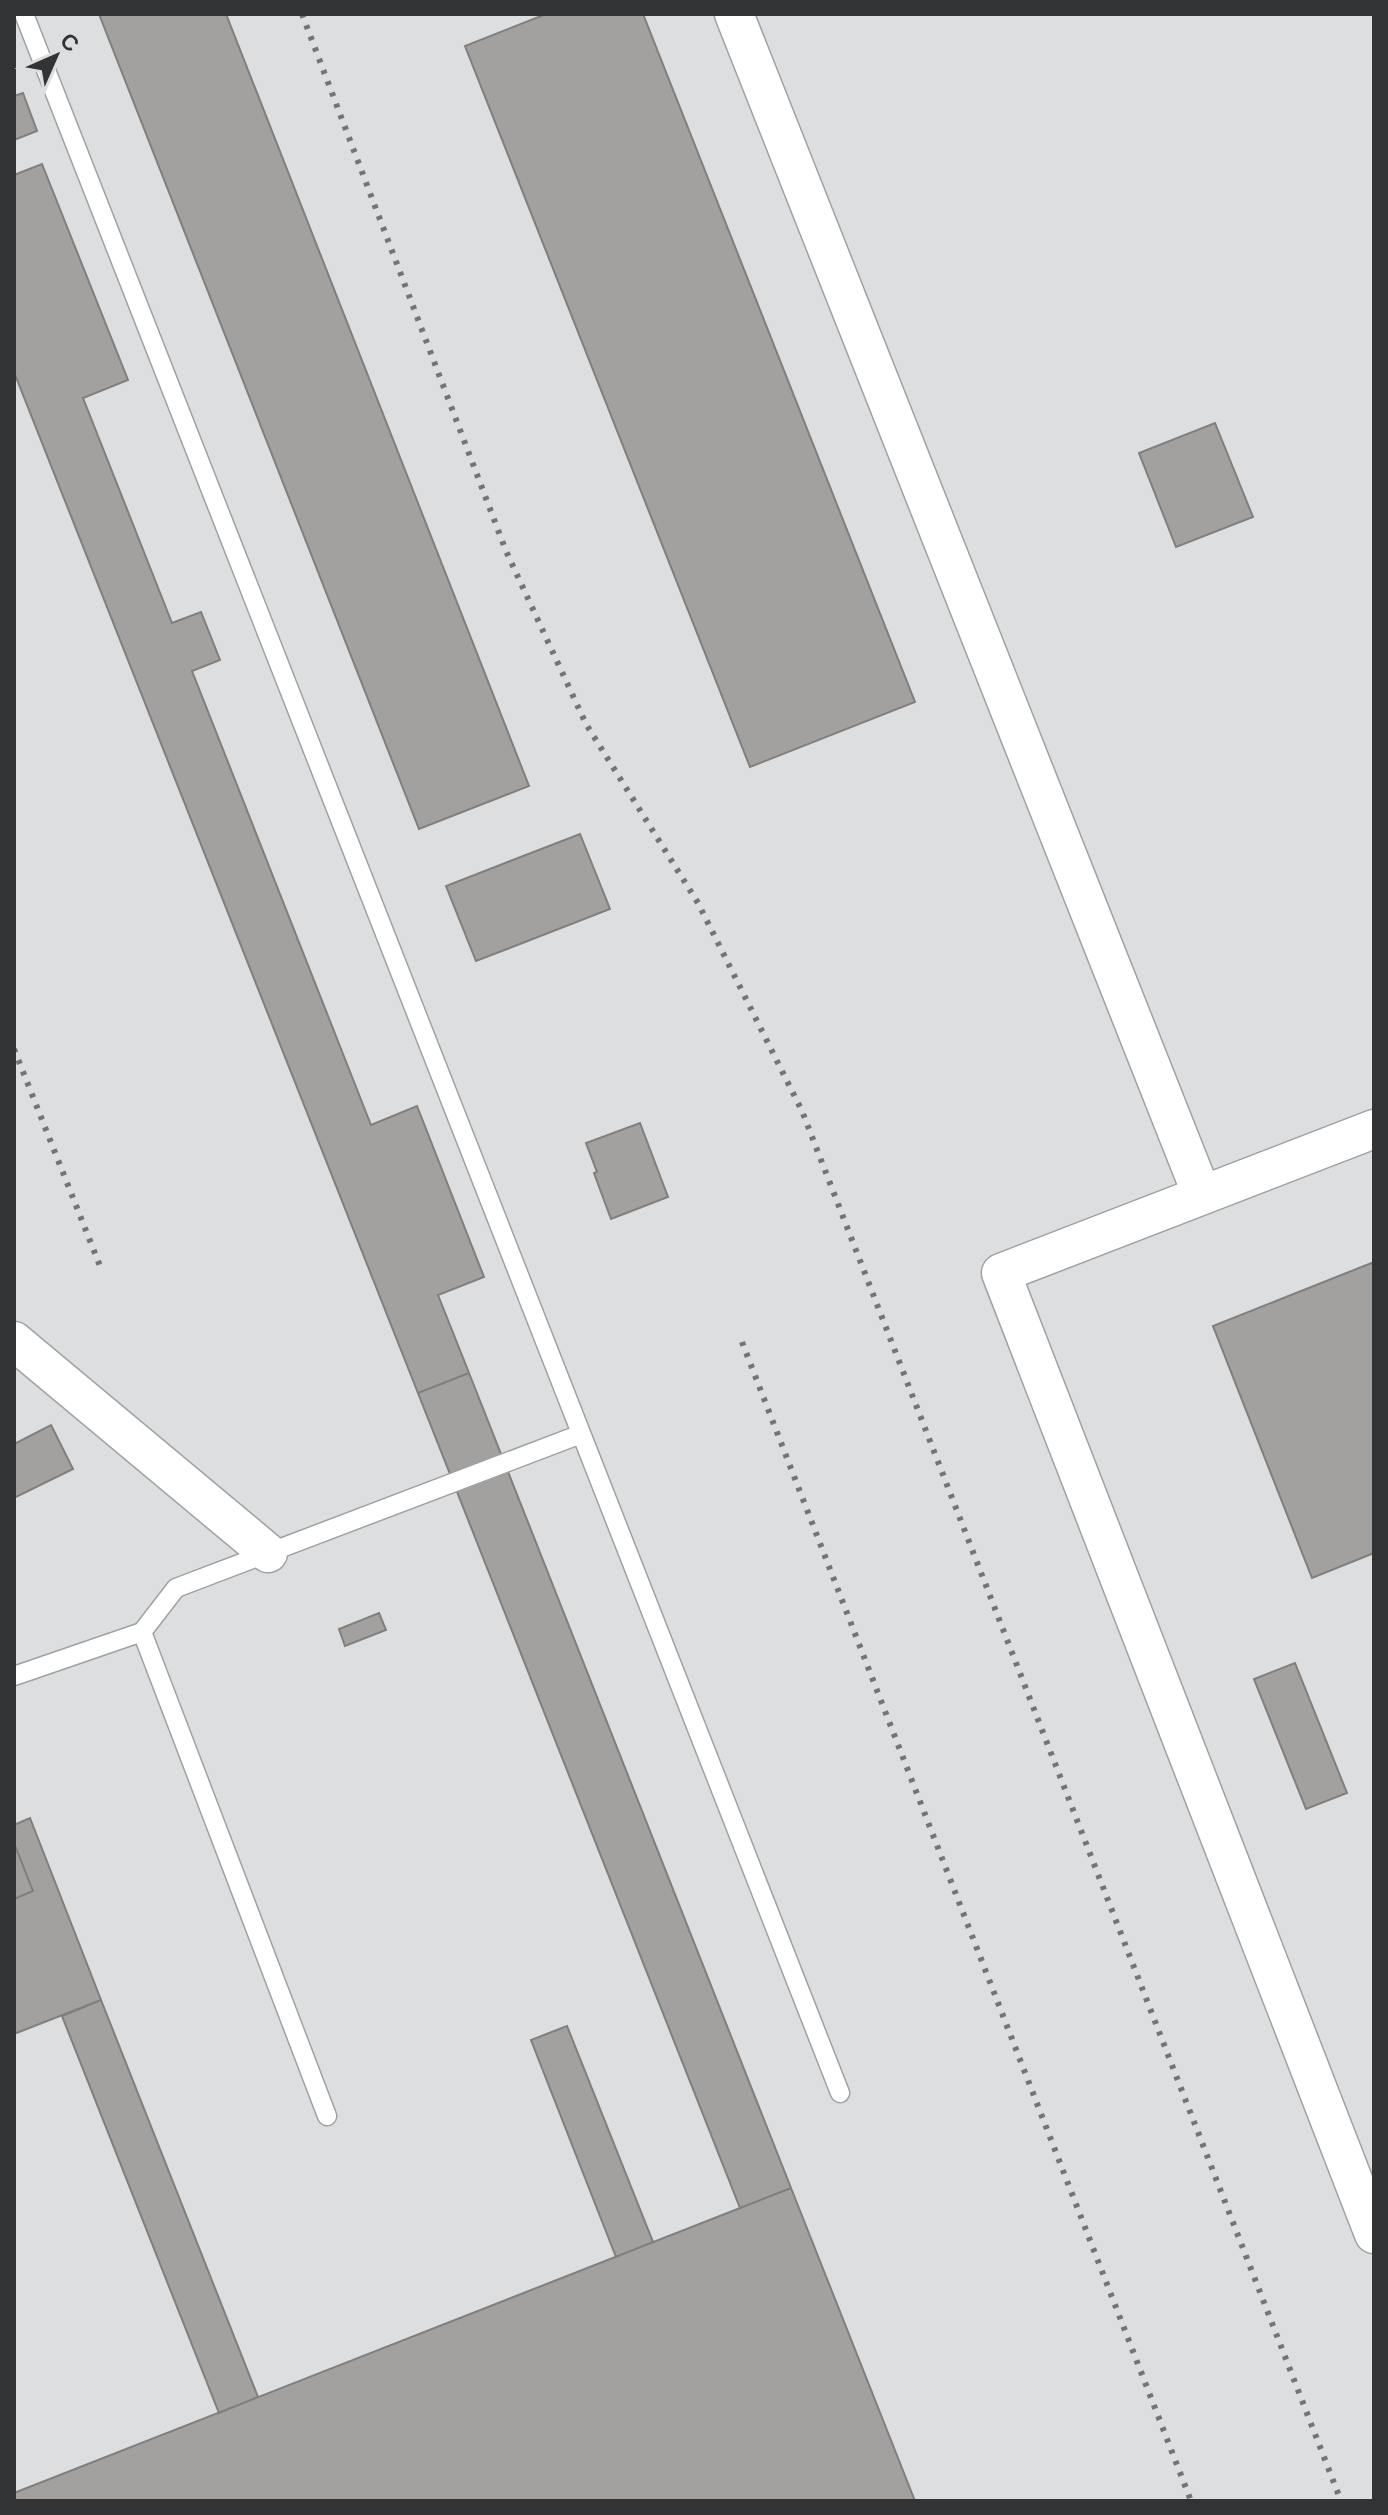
<svg xmlns="http://www.w3.org/2000/svg" width="1388" height="2515" font-family="Arial,sans-serif">
<rect width="100%" height="100%" fill="#dcdee0"/>
<path fill="#a3a19f" stroke="#817f7d" stroke-width="2" d="M99 14H226L529 786 419 829Z
M546 14H643L915 702 750 767 465 46Z
M23 93 37 131 14 140V96Z
M42 164 128 380 83 398 172 623 201 612 220 660 192 671 371 1125 417 1106 484 1277 438 1295 469 1373 418 1393 14 372V175Z
M1215 423 1253 517 1176 547 1139 453Z
M580 834 610 909 476 961 446 886Z
M640 1123 668 1197 611 1219 594 1173 597 1172 586 1143Z
M1374 1262V1553L1312 1578 1213 1326Z
M469 1373 791 2188 740 2208 418 1393Z
M51 1425 73 1469 14 1498V1444Z
M379 1613 386 1630 345 1646 339 1629Z
M1295 1663 1347 1793 1306 1809 1254 1679Z
M30 1818 101 2000 14 2034V1899L33 1891 14 1843V1825Z
M14 1843 33 1891 14 1899Z
M101 2000 258 2397 219 2413 62 2016Z
M567 2026 653 2242 616 2257 531 2040Z
M791 2188 915 2501H14V2493Z"/>
<g fill="none" stroke-linecap="round" stroke-linejoin="round">
<defs>
<path id="lane" d="M24 14 840 2093
M142 1632 327 2116
M14 1676 142 1632 176 1588 581 1434"/>
<path id="street" d="M734 14 1202 1195
M1374 1129 1001 1273 1374 2234
M14 1341 268 1553"/>
</defs>
<use href="#lane" stroke="#9fa2a3" stroke-width="21"/>
<use href="#street" stroke="#9fa2a3" stroke-width="41"/>
<use href="#lane" stroke="#fff" stroke-width="18"/>
<use href="#street" stroke="#fff" stroke-width="38"/>
<path stroke="#737475" stroke-width="6" stroke-dasharray="4 8" stroke-linecap="butt" d="M302 14 506 551 586 724 698 903 802 1111 1341 2501
M14 1049 100 1266
M742 1342 1191 2501"/>
</g>
<rect width="1388" height="2515" fill="none" stroke="#323334" stroke-width="32"/>
<g transform="translate(56 56) rotate(45)" stroke="#dcdee0" stroke-width="6" paint-order="stroke">
<path d="M0-6L14 30L0 20L-14 30Z" fill="#323334"/>
<text y="-12" font-size="22" font-weight="bold" text-anchor="middle" fill="#323334">С</text>
</g>
</svg>
